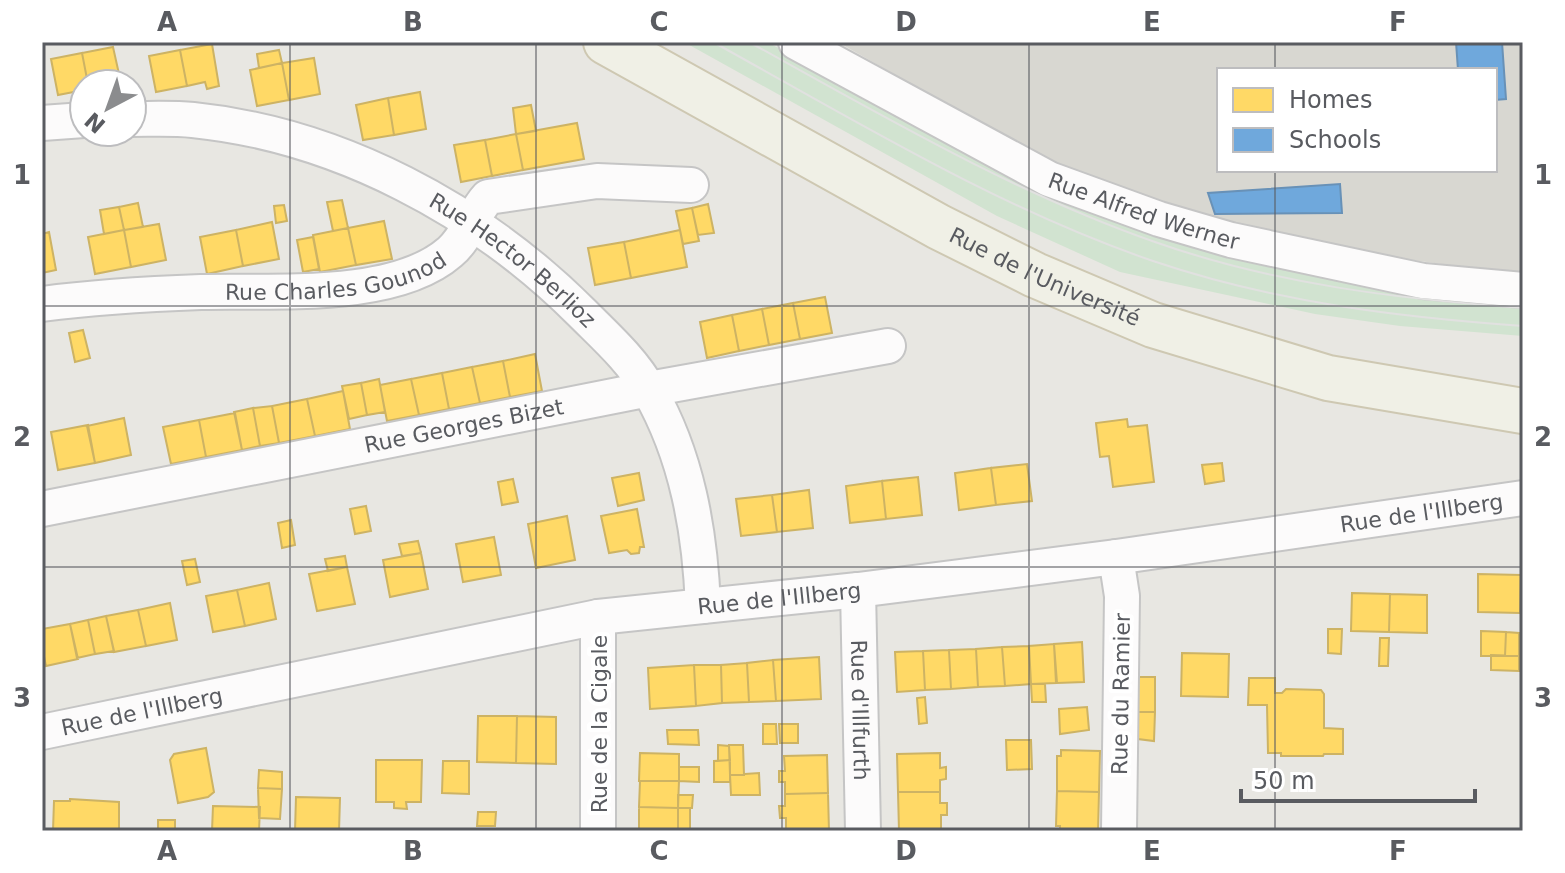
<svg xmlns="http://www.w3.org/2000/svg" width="1565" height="873" font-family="'DejaVu Sans',sans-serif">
<rect width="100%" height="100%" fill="#e8e7e2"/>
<path fill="#d8d7d1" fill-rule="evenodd" d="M838 42H1523V271H1495L1359 253 1248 227 1154 199 1047 159 1014 143ZM1219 70H1495V170H1219Z"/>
<path fill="#d1e3d0" d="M684 42H767L996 165 1523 300V336L1400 326 1315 314 1120 272 997 216Z"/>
<path fill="#ffd966" stroke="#cdb364" stroke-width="2" d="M212 44 219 86 207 89 205 82 187 86 180 50Z
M113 47 121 83 88 84 82 53Z
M180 50 187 86 156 92 149 56Z
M279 50 282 63 259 68 257 54Z
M82 53 88 84H84V90L58 95 51 59Z
M314 58 320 94 289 100 282 63Z
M282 63 289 100 257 106 250 70Z
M420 92 426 129 394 135 388 98Z
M388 98 394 135 363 140 356 105Z
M531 105 536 131 516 134 513 108Z
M577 123 584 159 523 170 516 134Z
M516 134 523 170 492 176 485 140Z
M485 140 492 176 461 182 454 145Z
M342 200 348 228 333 231 327 202Z
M138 203 143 227 124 230 119 207Z
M708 204 714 233 698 235 692 208Z
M284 205 287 221 276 223 274 206Z
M119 207 124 230 104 234 100 210Z
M692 208 699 241 683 244 676 211Z
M384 221 392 259 356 265 348 228Z
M272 222 279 259 243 266 236 230Z
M159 224 166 260 131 267 124 230Z
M348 228 356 265 320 272 313 235Z
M124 230 131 267 95 274 88 237Z
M236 230 243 266 207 274 200 237Z
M680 230 687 267 631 278 624 242Z
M49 232 56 270 42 273V234Z
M313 237 319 269 303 272 297 240Z
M624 242 631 278 595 285 588 248Z
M825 297 832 333 800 339 793 303Z
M793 303 800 339 769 345 762 309Z
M762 309 769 345 739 351 732 315Z
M732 315 739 351 707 358 700 322Z
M83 330 90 358 75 362 69 333Z
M535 354 542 391 510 397 503 361Z
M503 361 510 397 480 403 472 367Z
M472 367 480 403 449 409 442 373Z
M442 373 449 409 419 415 411 379Z
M379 379 385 412 367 415 361 383Z
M411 379 419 415 387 421 380 385Z
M361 383 367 415 349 419 342 386Z
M343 391 350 429 315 436 307 399Z
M307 399 315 436 279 443 272 406Z
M272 406 279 443 260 446 253 408Z
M253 408 260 446 242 450 234 412Z
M235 413 242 450 206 457 199 420Z
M124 418 131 455 95 463 87 426Z
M1127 419 1128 427 1147 425 1154 482 1113 487 1109 456 1100 457 1096 423Z
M199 420 206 457 171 464 163 427Z
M88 425 95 463 58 470 51 432Z
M1222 463 1224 481 1205 484 1202 465Z
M1027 464 1032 501 996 505 991 468Z
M991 468 996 505 959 510 955 473Z
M639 473 644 500 618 506 612 478Z
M918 477 922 515 886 519 882 481Z
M513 479 518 502 502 505 498 482Z
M882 481 886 519 850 523 846 486Z
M809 490 813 528 777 532 772 495Z
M772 495 777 532 741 536 736 499Z
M366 506 371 531 355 534 350 509Z
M637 509 644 547H640L639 553 631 554 627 550 609 553 601 516Z
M567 516 575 560 536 568 528 524Z
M291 520 295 545 282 548 278 523Z
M494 537 501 575 463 582 456 544Z
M418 541 421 553 402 556 399 544Z
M421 553 428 589 390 597 383 560Z
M345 556 347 567 328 571 325 559Z
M195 559 200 582 187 585 182 561Z
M347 567 355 604 317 611 309 574Z
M1478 574 1521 575 1520 613 1478 612Z
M269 583 276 619 245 626 237 590Z
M237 590 245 626 213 632 206 596Z
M1352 593 1390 594 1389 632 1351 631Z
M1390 594 1427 595V633L1389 632Z
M170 603 177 640 146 646 138 610Z
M138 610 146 646 114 652 106 616Z
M106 616 114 651 95 654 88 620Z
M88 620 95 654 77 658 70 624Z
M70 624 78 659 46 666 42 647V629Z
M1328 629H1342L1341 654 1328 653Z
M1481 631 1506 632 1505 656H1481Z
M1506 632 1519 633V656H1505Z
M1380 638H1389L1388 666H1379Z
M1082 642 1084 682 1057 683 1054 644Z
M1054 644 1056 683 1031 684 1029 646Z
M1029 646 1031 684 1005 686 1002 647Z
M1002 647 1005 686 978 687 976 649Z
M976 649 978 687 951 689 949 650Z
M949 650 951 689 925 690 923 651Z
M923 651 925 690 897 692 895 652Z
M1182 653 1229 654 1228 697 1181 696Z
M1491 655 1519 656V671L1491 670Z
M819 657 821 699 776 701 773 660Z
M773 660 776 701 749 702 747 663Z
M747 663 749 702 722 703 721 665Z
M694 665 696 706 650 709 648 668Z
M694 665H721L722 703 696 706Z
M1131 677H1155V712H1130Z
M1249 678H1275V693H1282L1286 689 1321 690 1324 694V728L1343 729V754H1324L1323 756H1281V753H1268L1267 705H1248Z
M1031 684H1045L1046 702H1032Z
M925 697 927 723 919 724 917 698Z
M1087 707 1089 730 1060 734 1059 709Z
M1130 712H1155L1154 741 1130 738Z
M478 716H517L516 763 477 762Z
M517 716 556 717V764L516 763Z
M763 724H776L777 744H763Z
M779 724H798V743H780Z
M667 730H698L699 745 668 744Z
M1006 740H1031L1032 769 1007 770Z
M718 745 729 746 730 760 718 761Z
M729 745H743L744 775H730Z
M206 748 214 792 208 797 178 803 170 760 174 754Z
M1061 750 1100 751 1099 792 1057 791V756H1061Z
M640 753 679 754V781H639Z
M940 753V768L946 767V779L940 780V792H898L897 754Z
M827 755 828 793 785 794V782H779V771H785L784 756Z
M376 760H422L421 802H406L407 809 394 808V802H376Z
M730 760V782H714V761Z
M443 761H469V794L442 793Z
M679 767H699V782L679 781Z
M259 770 282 772V789L258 788Z
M759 773 760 795H731L730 775Z
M640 781H679L678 808 639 807Z
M258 788 282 789 280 819 259 818Z
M1057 791 1099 792 1098 831H1060V826H1056Z
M898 792H940V803H947V815H941V830L899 831Z
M828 793 829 831H786V818H780L779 806H785V794Z
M678 795H693L692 808H678Z
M296 797 340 798 339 831H295Z
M70 799 119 802V831H53L54 801H70Z
M213 806 260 807 259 831H212Z
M639 807 678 808V831H639Z
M678 808H690V831H678Z
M478 812H496L495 826H477Z
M158 820H175V831H158Z"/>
<path fill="#6fa8dc" stroke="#6891b7" stroke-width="2" d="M1456 42H1502L1506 99 1495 100V70H1458Z
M1340 184 1342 213 1215 214 1208 193Z"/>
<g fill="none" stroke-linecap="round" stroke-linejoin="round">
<defs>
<g id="street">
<path id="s1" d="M796 42 1049 179 1159 219 1231 240 1423 281 1523 290"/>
<path id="s2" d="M132 119C152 119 173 118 193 120 339 135 479 210 582 313 606 337 632 360 649 390 687 456 700 531 703 606"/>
<path d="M42 123 84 120"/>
<path id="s3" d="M42 304C95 297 147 294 201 292 272 290 394 301 450 252 468 237 472 214 488 197L597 181 691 185"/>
<path id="s4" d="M42 509 649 389 888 346"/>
<path d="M1116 557 1122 596 1119 831"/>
<path id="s5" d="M858 590 863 831"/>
<path id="s6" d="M42 732 598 617 858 590 1116 557 1523 498"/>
<path d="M598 831V617"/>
</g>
<g id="primary">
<path id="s7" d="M606 42 939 227 1035 275 1153 325 1328 378 1523 411"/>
</g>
</defs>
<use href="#street" stroke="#c5c5c5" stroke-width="38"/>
<use href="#primary" stroke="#cec8b2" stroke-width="48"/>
<use href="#street" stroke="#fcfbfb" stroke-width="34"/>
<use href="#primary" stroke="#f0f0e6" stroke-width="44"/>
<path stroke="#e1e1e0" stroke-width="2" d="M713 42C856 121 998 208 1153 261 1274 302 1397 317 1523 326
M749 42C881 115 1012 192 1155 242 1274 284 1398 299 1523 308"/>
</g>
<path fill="none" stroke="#595b60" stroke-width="2" stroke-opacity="0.55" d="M290 42V831M536 42V831M782 42V831M1029 42V831M1275 42V70M1275 170V831M42 306H1523M42 567H1523"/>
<g text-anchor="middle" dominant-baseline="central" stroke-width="8" stroke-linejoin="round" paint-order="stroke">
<g font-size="22" fill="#595b60" stroke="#fff">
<text stroke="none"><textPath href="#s1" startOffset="388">Rue Alfred Werner</textPath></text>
<text stroke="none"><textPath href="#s2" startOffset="416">Rue Hector Berlioz</textPath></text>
<text stroke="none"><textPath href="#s3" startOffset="296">Rue Charles Gounod</textPath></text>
<text stroke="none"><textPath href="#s7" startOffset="498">Rue de l'Université</textPath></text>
<text stroke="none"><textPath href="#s4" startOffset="430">Rue Georges Bizet</textPath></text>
<text stroke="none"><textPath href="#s6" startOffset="1398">Rue de l'Illberg</textPath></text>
<text stroke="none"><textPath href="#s6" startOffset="750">Rue de l'Illberg</textPath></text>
<text transform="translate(1121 694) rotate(-89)">Rue du Ramier</text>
<text stroke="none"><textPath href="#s6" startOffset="102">Rue de l'Illberg</textPath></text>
<text stroke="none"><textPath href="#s5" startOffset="120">Rue d'Illfurth</textPath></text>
<text transform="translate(599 724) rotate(-90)">Rue de la Cigale</text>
</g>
</g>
<rect width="1565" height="873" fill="none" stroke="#ffffff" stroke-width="88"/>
<rect x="1217" y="68" width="280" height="104" fill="#ffffff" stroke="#bdbdbf" stroke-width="2"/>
<rect x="1233" y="88" width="40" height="24" fill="#ffd966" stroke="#bdbdbf" stroke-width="2"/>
<text x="1289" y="108" font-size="24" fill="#595b60">Homes</text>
<rect x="1233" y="128" width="40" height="24" fill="#6fa8dc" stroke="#bdbdbf" stroke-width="2"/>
<text x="1289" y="148" font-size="24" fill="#595b60">Schools</text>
<g transform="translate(108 108) rotate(221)"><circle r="38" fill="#ffffff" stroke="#bdbdbf" stroke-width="2"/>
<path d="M0-6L14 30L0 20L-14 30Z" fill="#8b8c8e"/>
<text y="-12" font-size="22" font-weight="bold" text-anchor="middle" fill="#595b60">N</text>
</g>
<path d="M1241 789v12h234v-12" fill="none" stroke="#595b60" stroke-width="4"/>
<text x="1253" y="789" font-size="24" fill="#595b60" stroke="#ffffff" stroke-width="6" paint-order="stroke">50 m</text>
<rect x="44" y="44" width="1477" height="785" fill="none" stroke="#595b60" stroke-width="3"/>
<g font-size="26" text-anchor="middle" font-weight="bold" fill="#595b60">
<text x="167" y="31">A</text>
<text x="413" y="31">B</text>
<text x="659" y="31">C</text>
<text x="906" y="31">D</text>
<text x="1152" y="31">E</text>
<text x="1398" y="31">F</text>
<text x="22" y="184">1</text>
<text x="1543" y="184">1</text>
<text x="22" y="446">2</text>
<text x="1543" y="446">2</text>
<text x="22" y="707">3</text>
<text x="1543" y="707">3</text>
<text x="167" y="860">A</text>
<text x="413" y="860">B</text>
<text x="659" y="860">C</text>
<text x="906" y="860">D</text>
<text x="1152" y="860">E</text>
<text x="1398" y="860">F</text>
</g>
</svg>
